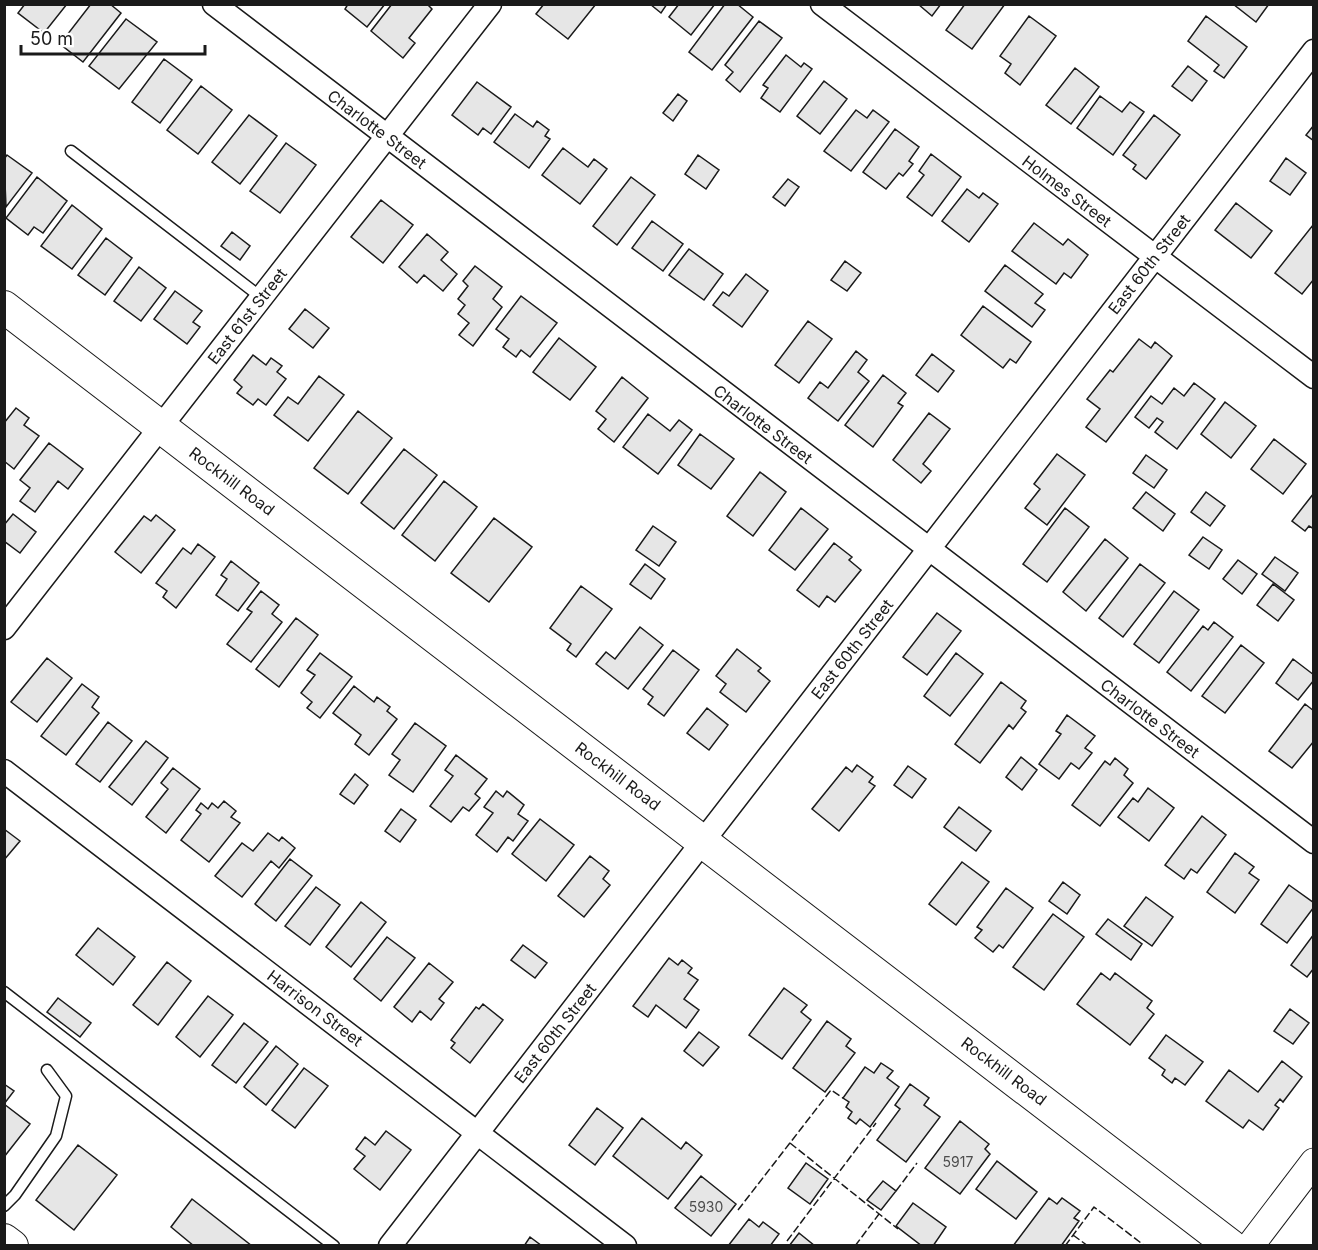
<svg xmlns="http://www.w3.org/2000/svg" width="1318" height="1250" font-family="Inter,sans-serif">
<rect width="100%" height="100%" fill="#fff"/>
<path fill="#e6e6e6" stroke="#1a1a1a" stroke-width="1.5" d="M25 4H67L44 33 18 13Z
M91 4H110L121 13 83 62 60 44Z
M348 4H385L367 27 345 9Z
M392 4H427L432 9 409 38 415 43 403 58 371 31Z
M544 4H596L568 39 536 14Z
M650 4H667L661 13Z
M679 4H715L691 35 669 17Z
M725 4H737L753 17 712 70 689 52Z
M918 4H941L932 16Z
M965 4H1005L972 49 946 30Z
M1233 4H1269L1256 22Z
M1029 16 1056 36 1020 85 1005 73 1011 64 1000 56Z
M1206 16 1247 47 1224 78 1214 71 1219 65 1188 41Z
M126 19 157 42 119 89 89 66Z
M759 21 782 38 740 92 726 80 733 72 725 65Z
M786 55 801 67 804 63 812 69 780 112 761 98 768 88 763 85Z
M164 59 192 80 160 123 132 102Z
M1188 66 1207 81 1192 101 1172 86Z
M1075 68 1099 87 1071 124 1046 105Z
M824 81 847 99 820 134 797 116Z
M477 82 511 107 491 134 483 128 478 135 452 115Z
M201 86 232 110 198 154 167 130Z
M678 94 687 101 673 121 663 113Z
M1100 96 1122 112 1130 102 1144 112 1113 155 1077 128Z
M856 110 867 118 873 110 889 122 851 171 824 151Z
M515 114 533 127 537 121 549 130 545 136 550 139 529 168 494 142Z
M249 115 277 136 240 184 212 162Z
M1154 115 1180 135 1146 179 1133 169 1136 165 1123 155Z
M1314 125V141L1306 135Z
M895 129 919 147 909 161 913 164 903 176 899 173 886 189 863 172Z
M286 143 316 165 280 213 250 191Z
M563 148 588 167 594 159 607 169 580 204 542 175Z
M931 154 961 177 932 216 907 197 924 175 919 171Z
M7 155 32 173 6 207 4 159Z
M698 155 719 170 706 189 685 174Z
M1286 158 1306 173 1290 195 1270 181Z
M37 177 67 201 43 233 34 227 28 235 6 218Z
M631 177 655 195 617 245 593 226Z
M788 179 799 187 785 206 773 197Z
M967 189 979 198 983 193 998 204 969 242 942 221Z
M381 200 413 225 383 263 351 237Z
M1236 203 1272 231 1251 258 1215 230Z
M72 205 102 229 72 269 41 246Z
M652 221 683 244 663 271 632 248Z
M1034 223 1063 245 1068 239 1088 255 1071 278 1064 273 1056 284 1012 251Z
M1313 225 1314 279 1302 294 1275 273Z
M232 232 250 246 240 260 221 246Z
M427 234 448 252 441 260 457 274 443 291 424 275 417 283 399 267Z
M106 238 132 258 105 295 78 275Z
M689 249 723 274 704 300 669 275Z
M845 261 861 273 847 291 831 280Z
M1005 265 1043 294 1035 303 1045 310 1032 327 985 291Z
M475 266 502 287 493 299 502 307 473 346 459 335 469 323 458 314 465 305 458 299 468 286 463 281Z
M139 267 166 288 141 321 114 301Z
M746 274 768 291 742 327 713 305 723 292 729 296Z
M175 291 202 311 193 322 200 327 187 344 154 319Z
M521 296 557 323 530 357 521 350 516 357 503 347 509 339 496 329Z
M983 306 1031 342 1016 363 1010 359 1003 368 961 335Z
M305 309 329 328 313 348 289 329Z
M808 321 832 339 799 383 775 365Z
M559 338 596 367 570 400 533 372Z
M1139 339 1151 348 1155 342 1172 356 1106 442 1086 427 1100 409 1087 399 1110 370 1113 372Z
M856 351 867 360 858 372 869 381 838 421 808 398 820 382 828 388Z
M932 354 954 371 938 392 916 375Z
M253 355 266 365 271 358 282 366 277 372 286 379 266 405 258 399 253 405 237 393 242 387 234 380Z
M883 375 906 393 898 403 903 406 873 447 845 425Z
M319 376 344 395 308 441 274 415 288 397 298 404Z
M622 377 648 398 614 442 598 429 606 419 596 411Z
M1194 383 1215 399 1177 449 1155 432 1163 422 1157 418 1149 428 1135 417 1151 396 1162 404 1174 388 1184 396Z
M1225 402 1256 426 1231 458 1201 434Z
M16 408 29 418 24 425 39 436 14 469 4 461V423Z
M358 411 392 438 348 494 314 468Z
M929 413 950 429 923 464 931 471 921 483 893 460Z
M648 414 670 431 679 420 692 430 658 474 623 447Z
M700 434 734 459 711 489 678 465Z
M1274 439 1306 464 1283 494 1251 469Z
M49 443 83 469 68 489 58 481 35 512 20 501 30 488 20 480Z
M404 449 437 475 394 529 361 503Z
M1057 454 1085 475 1047 525 1025 508 1040 489 1034 484Z
M1146 455 1167 470 1154 488 1133 473Z
M760 472 786 492 753 536 727 516Z
M444 481 477 507 435 561 402 535Z
M1146 492 1175 514 1163 531 1133 508Z
M1206 492 1225 506 1210 526 1191 512Z
M1314 493V529L1309 526 1305 531 1292 521Z
M801 508 828 529 795 570 769 550Z
M1065 508 1089 527 1047 582 1023 564Z
M13 514 36 532 20 553 4 541V525Z
M156 515 175 530 141 573 115 552 144 516 151 521Z
M494 518 532 547 489 602 451 573Z
M653 526 676 542 659 566 636 550Z
M1203 537 1222 550 1209 569 1189 555Z
M1105 539 1128 558 1086 611 1063 592Z
M834 543 852 557 849 560 861 570 835 602 827 596 819 607 797 590Z
M198 544 215 557 176 608 163 597 167 591 156 583 183 548 191 554Z
M1275 557 1298 573 1285 591 1262 574Z
M1238 560 1257 574 1242 594 1223 579Z
M231 561 259 583 238 611 216 595 227 579 221 575Z
M645 564 665 579 651 599 630 584Z
M1140 564 1165 583 1123 637 1099 618Z
M1273 584 1294 600 1278 621 1257 605Z
M581 586 612 609 576 657 567 650 571 644 550 628Z
M261 591 279 605 272 614 282 622 251 662 227 644 252 612 247 609Z
M1174 591 1199 610 1159 663 1134 644Z
M937 613 961 631 927 675 903 657Z
M296 618 318 635 279 687 256 669Z
M1214 622 1233 637 1191 691 1167 672 1203 626 1208 630Z
M640 627 663 645 628 689 596 664 606 652 615 659Z
M1241 645 1264 663 1225 713 1202 696Z
M737 649 761 668 758 671 770 681 746 712 720 692 726 684 716 676Z
M673 650 699 670 664 716 648 704 653 697 643 689Z
M320 653 352 677 320 718 307 708 312 702 301 693 315 675 307 670Z
M956 653 983 674 950 716 924 696Z
M47 658 72 678 37 722 11 702Z
M1293 659 1314 675V680L1298 700 1276 683Z
M1001 682 1026 701 1021 708 1026 712 1013 729 1009 725 980 763 955 744Z
M82 684 99 697 92 707 99 713 66 755 41 736Z
M354 686 374 702 377 697 390 707 387 711 397 719 369 755 355 744 361 735 333 713Z
M1305 704 1314 711V741L1292 768 1269 751Z
M707 708 728 725 709 750 687 733Z
M1067 715 1095 736 1085 748 1092 753 1079 769 1071 763 1059 779 1039 764 1061 734 1056 731Z
M108 722 132 741 100 782 76 764Z
M415 723 446 746 413 792 389 775 400 760 392 754Z
M146 741 168 758 132 805 109 787Z
M456 755 487 779 475 794 480 798 469 811 463 807 451 822 430 806 453 776 445 770Z
M1021 757 1037 770 1022 790 1006 777Z
M1115 758 1128 769 1124 775 1133 783 1100 826 1072 805 1105 761 1110 765Z
M857 765 873 777 869 782 875 786 839 831 812 809 846 767 852 772Z
M908 766 926 779 912 798 894 785Z
M173 768 200 789 166 833 146 817 168 789 161 783Z
M355 774 368 785 354 804 340 794Z
M1148 788 1174 808 1149 841 1118 817 1133 798 1138 802Z
M496 791 503 797 507 791 524 805 518 814 528 821 513 841 508 837 497 852 476 835 493 813 484 807Z
M224 801 236 811 231 817 240 823 209 862 181 840 201 814 196 810 201 803 208 809 212 803 218 808Z
M959 807 991 831 976 851 944 827Z
M401 809 416 820 400 842 385 831Z
M1202 816 1226 835 1197 873 1191 869 1184 879 1165 865Z
M540 819 574 845 546 881 512 854Z
M4 829 20 841 4 860Z
M268 833 279 841 282 837 295 848 279 868 271 861 242 897 215 876 242 843 253 851Z
M1235 853 1254 867 1249 873 1259 880 1235 913 1207 892Z
M590 856 609 871 603 879 610 885 584 917 558 896Z
M290 859 312 876 276 921 255 904Z
M962 862 989 882 956 925 929 904Z
M1063 882 1080 895 1067 914 1049 901Z
M1289 885 1314 903V907L1287 943 1261 924Z
M316 887 340 905 310 945 285 926Z
M1006 888 1033 908 1003 948 999 945 993 952 975 938 982 930 977 927Z
M1146 897 1173 917 1152 946 1124 926Z
M361 902 386 922 351 967 326 947Z
M1053 914 1084 937 1044 990 1013 967Z
M1108 919 1142 944 1131 960 1096 934Z
M98 928 135 957 113 985 76 955Z
M1314 934V968L1307 977 1291 965Z
M387 937 415 958 381 1001 354 979Z
M523 945 547 963 535 978 511 960Z
M669 958 678 965 682 960 692 968 688 973 698 980 684 999 699 1010 686 1028 656 1005 648 1017 633 1006Z
M167 962 191 981 158 1025 133 1005Z
M429 963 453 982 439 999 444 1003 431 1020 420 1011 412 1022 394 1007Z
M1101 973 1110 980 1115 973 1152 1001 1147 1008 1154 1014 1130 1045 1077 1004Z
M784 988 807 1005 801 1012 811 1020 782 1059 749 1035Z
M208 996 233 1015 200 1057 176 1037Z
M58 998 91 1023 80 1037 47 1012Z
M483 1004 503 1020 470 1063 451 1048 455 1043 451 1040 476 1007 479 1009Z
M1290 1009 1309 1023 1293 1044 1274 1031Z
M827 1021 851 1039 846 1046 855 1053 825 1092 793 1068Z
M244 1023 268 1042 236 1083 212 1065Z
M699 1032 719 1047 703 1066 684 1051Z
M1166 1035 1203 1062 1185 1085 1175 1078 1172 1083 1162 1075 1165 1070 1149 1058Z
M276 1046 298 1064 266 1105 244 1087Z
M1282 1061 1302 1077 1283 1102 1280 1099 1275 1105 1279 1108 1263 1130 1249 1120 1243 1128 1206 1101 1229 1070 1258 1092Z
M881 1063 893 1071 887 1078 899 1087 870 1127 860 1119 856 1124 848 1118 852 1112 846 1107 849 1102 843 1098 865 1067 874 1073Z
M304 1068 328 1086 295 1128 272 1110Z
M4 1084 14 1091 4 1104Z
M910 1084 929 1098 924 1105 940 1117 906 1162 877 1140 900 1109 895 1105Z
M4 1104 30 1124 4 1157Z
M597 1108 623 1128 595 1165 569 1145Z
M642 1118 681 1149 686 1142 702 1155 668 1199 613 1156Z
M960 1121 989 1144 985 1149 990 1154 960 1194 925 1168Z
M386 1131 411 1150 380 1190 354 1169 365 1156 356 1149 365 1137 375 1145Z
M78 1145 117 1175 74 1230 36 1200Z
M997 1161 1037 1192 1016 1219 976 1189Z
M806 1163 828 1179 810 1204 788 1188Z
M701 1176 736 1204 711 1236 675 1208Z
M883 1181 896 1191 881 1210 867 1200Z
M1049 1198 1057 1204 1062 1198 1080 1211 1074 1218 1079 1221 1061 1246H1013Z
M192 1199 252 1246H194L171 1227Z
M913 1203 946 1227 933 1246H922L896 1226Z
M749 1219 759 1227 763 1222 779 1234 770 1246H728Z
M799 1233 815 1246H789Z
M530 1237 542 1246H524Z"/>
<g fill="none" stroke-linecap="round" stroke-linejoin="round">
<defs>
<path id="service" d="M71 151 262 298
M4 992 334 1246
M4 1206 15 1195 56 1136 66 1096 47 1070"/>
<path id="minor" d="M214 4 1314 842
M822 4 1314 377
M4 628 490 4
M4 771 625 1246
M390 1246 1314 51"/>
<path id="tertiary" d="M1250 1246 1314 1162"/>
<path id="secondary" d="M4 307 1231 1246
M4 1240 12 1246"/>
</defs>
<use href="#service" stroke="#1a1a1a" stroke-width="13"/>
<use href="#minor" stroke="#1a1a1a" stroke-width="25"/>
<use href="#tertiary" stroke="#1a1a1a" stroke-width="29"/>
<use href="#secondary" stroke="#1a1a1a" stroke-width="34"/>
<use href="#service" stroke="#fff" stroke-width="10"/>
<use href="#minor" stroke="#fff" stroke-width="22"/>
<use href="#tertiary" stroke="#fff" stroke-width="27"/>
<use href="#secondary" stroke="#fff" stroke-width="32"/>
<path stroke="#1a1a1a" stroke-width="1.5" stroke-dasharray="8 3" stroke-linecap="butt" d="M790 1143 898 1229
M896 1191 917 1163
M738 1210 831 1090 843 1098
M1073 1235 1088 1246
M787 1241 876 1123
M855 1246 879 1214
M1065 1246 1094 1207 1145 1246"/>
</g>
<g text-anchor="middle" dominant-baseline="central" stroke-width="4.5" stroke-linejoin="round" paint-order="stroke">
<g font-size="14" fill="#4d4d4d">
<text x="958" y="1161">5917</text>
<text x="706" y="1206">5930</text>
</g>
<g font-size="16" fill="#1a1a1a" stroke="#fff">
<text transform="translate(377 129) rotate(37)">Charlotte Street</text>
<text transform="translate(1067 191) rotate(37)">Holmes Street</text>
<text transform="translate(1149 264) rotate(-52)">East 60th Street</text>
<text transform="translate(247 316) rotate(-52)">East 61st Street</text>
<text transform="translate(763 424) rotate(37)">Charlotte Street</text>
<text transform="translate(232 481) rotate(37)">Rockhill Road</text>
<text transform="translate(852 649) rotate(-52)">East 60th Street</text>
<text transform="translate(1150 718) rotate(37)">Charlotte Street</text>
<text transform="translate(618 776) rotate(37)">Rockhill Road</text>
<text transform="translate(315 1008) rotate(37)">Harrison Street</text>
<text transform="translate(555 1033) rotate(-52)">East 60th Street</text>
<text transform="translate(1004 1071) rotate(37)">Rockhill Road</text>
</g>
</g>
<rect width="1318" height="1250" fill="none" stroke="#1a1a1a" stroke-width="12"/>
<path d="M21 45v9h184v-9" fill="none" stroke="#1a1a1a" stroke-width="3"/>
<text x="30" y="45" font-size="18" fill="#1a1a1a" stroke="#ffffff" stroke-width="4.5" paint-order="stroke">50 m</text>
</svg>
